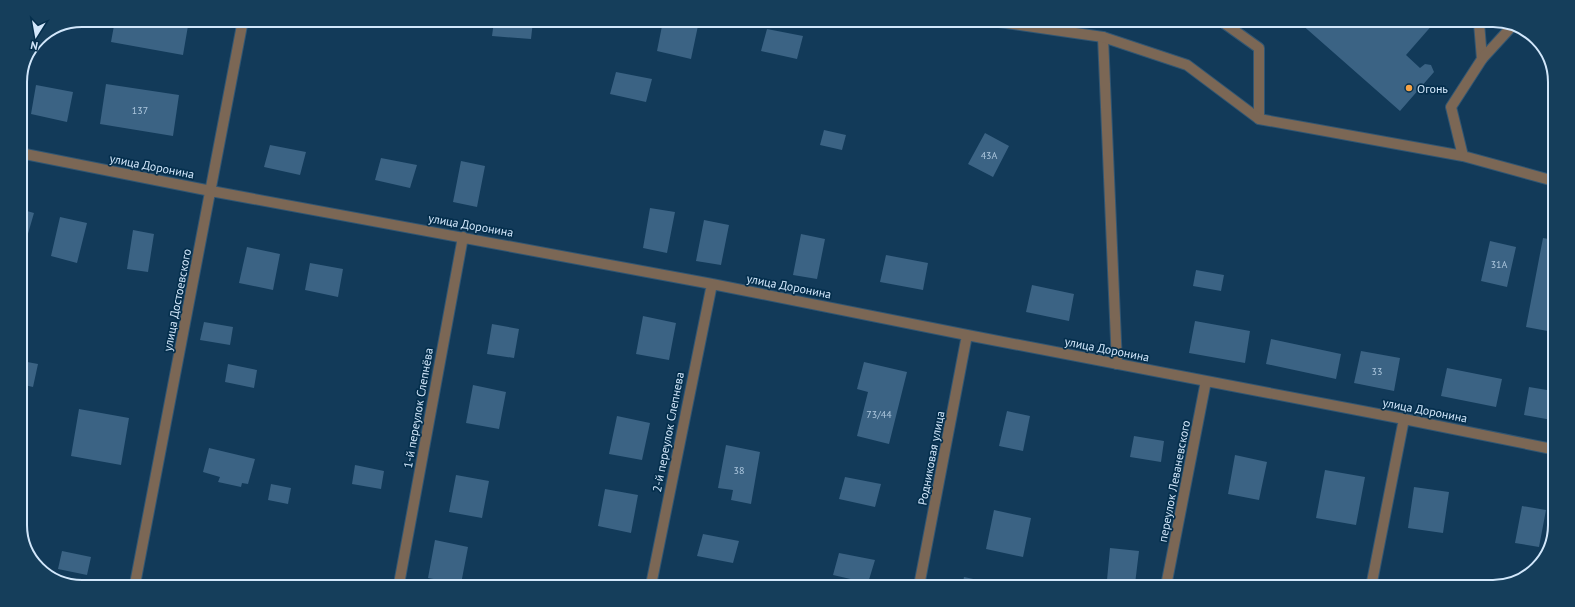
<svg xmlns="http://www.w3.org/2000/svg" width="1575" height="607" font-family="'PT Sans',sans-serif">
<rect width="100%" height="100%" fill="#123a59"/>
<path fill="#3b6384" d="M115 20H189L183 55 111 42Z
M419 21H448L447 27Z
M494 21H533L531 39 492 36Z
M663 21H699L691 59 657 51Z
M1300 23H1434L1406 55 1420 68 1425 64 1431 65 1434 72 1400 111Z
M767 29 803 36 797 59 761 51Z
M616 72 652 79 646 102 610 94Z
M106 84 179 95 173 136 100 124Z
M36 85 73 92 67 122 31 114Z
M824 130 846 135 842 150 820 145Z
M985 133 1009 146 993 177 968 164Z
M270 145 306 152 300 175 264 167Z
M381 158 417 165 410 188 375 180Z
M461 161 485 166 477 207 453 202Z
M650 208 675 212 667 253 643 248Z
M20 209 34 213 25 244 20 242Z
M60 217 87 223 77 263 51 256Z
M704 220 729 225 721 265 696 261Z
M133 230 154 234 148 272 127 269Z
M801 234 825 239 817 279 793 275Z
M1543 238 1554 240 1553 332 1526 327Z
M1490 241 1516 247 1507 287 1481 281Z
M247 247 280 254 273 290 239 283Z
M886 255 928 263 923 290 880 282Z
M310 263 343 269 338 297 305 290Z
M1196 270 1224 275 1221 291 1193 286Z
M1032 285 1074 294 1069 321 1026 312Z
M643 316 676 323 669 360 636 354Z
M1195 321 1250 331 1245 363 1189 353Z
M204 322 233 327 230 345 200 340Z
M492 324 519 329 514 358 487 354Z
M1271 339 1341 354 1336 379 1266 364Z
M1361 351 1400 358 1394 391 1354 383Z
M22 361 38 364 33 387 20 384Z
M864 362 907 372 889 444 857 436 868 392 857 389Z
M228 364 257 370 254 388 225 382Z
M1447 368 1502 379 1496 407 1441 396Z
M473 385 506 392 499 429 466 423Z
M1529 387 1553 391 1552 420 1524 415Z
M79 409 129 418 121 465 71 456Z
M1007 411 1030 416 1023 451 999 446Z
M617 416 650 423 642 460 609 454Z
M1134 436 1164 441 1161 462 1130 457Z
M726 445 760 452 751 504 731 500 733 490 718 488Z
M209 448 255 459 248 484 242 483 241 487 218 482 220 477 203 472Z
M1235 455 1267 462 1259 500 1228 494Z
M355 465 384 471 381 489 352 484Z
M1325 470 1365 477 1356 525 1316 518Z
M456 475 489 481 482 518 449 512Z
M845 477 881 484 875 507 839 499Z
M271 484 291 488 288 504 268 500Z
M1414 487 1449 492 1443 533 1408 528Z
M605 489 638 495 631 533 598 526Z
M1522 506 1546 510 1539 547 1515 543Z
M994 510 1031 518 1023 557 986 549Z
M703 534 739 541 733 563 697 556Z
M435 540 468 547 461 584 428 578Z
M1110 548 1139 551 1135 584 1107 580Z
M62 551 91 557 87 575 58 569Z
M839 553 875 560 868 583 833 575Z
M964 577 1001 585 962 586Z
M1212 579 1237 584V586H1211Z"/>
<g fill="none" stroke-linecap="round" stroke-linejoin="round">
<defs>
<path id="lane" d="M1224 23 1259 48V119
M1479 23 1482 59
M1103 37 1117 364"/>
<path id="street" d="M999 22 1103 37 1187 65 1259 119 1463 156 1554 181
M20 153 211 191 712 284 967 335 1404 419 1552 449
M1463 156 1451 107 1482 59 1514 24
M135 584 243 20
M399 584 463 237
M651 585 712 284
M919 586 967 335
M1166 586 1206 381
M1371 587 1404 419"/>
</defs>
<use href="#lane" stroke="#315673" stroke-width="12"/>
<use href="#street" stroke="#315673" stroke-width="12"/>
<use href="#lane" stroke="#7b6755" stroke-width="10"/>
<use href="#street" stroke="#7b6755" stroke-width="10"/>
</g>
<circle fill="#f5a246" stroke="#052f4d" stroke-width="1.5" cx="1409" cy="88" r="4"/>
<g text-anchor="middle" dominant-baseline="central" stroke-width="3.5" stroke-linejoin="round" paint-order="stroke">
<g font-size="10" fill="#acc6dd">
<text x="140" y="110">137</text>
<text x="989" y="155">43А</text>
<text x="1499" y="264">31А</text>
<text x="1377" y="371">33</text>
<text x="879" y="414">73/44</text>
<text x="739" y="470">38</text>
</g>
<g font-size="12" fill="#d2e7fb" stroke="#052f4d" text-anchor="start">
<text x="1417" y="88">Огонь</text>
</g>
<g font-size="12" fill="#d2e7fb" stroke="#052f4d">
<text transform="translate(152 166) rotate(11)">улица Доронина</text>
<text transform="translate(471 225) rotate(10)">улица Доронина</text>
<text transform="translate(789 286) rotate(11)">улица Доронина</text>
<text transform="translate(177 300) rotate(-79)">улица Достоевского</text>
<text transform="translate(1107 349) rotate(11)">улица Доронина</text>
<text transform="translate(418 408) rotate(-80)">1-й переулок Слепнёва</text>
<text transform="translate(1425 410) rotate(11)">улица Доронина</text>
<text transform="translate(668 432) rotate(-79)">2-й переулок Слепнева</text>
<text transform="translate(931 458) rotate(-79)">Родниковая улица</text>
<text transform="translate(1174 481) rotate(-79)">переулок Леваневского</text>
</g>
</g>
<path d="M0 0H1575V607H0ZM82 27H1493A55 55 0 0 1 1548 82V525A55 55 0 0 1 1493 580H82A55 55 0 0 1 27 525V82A55 55 0 0 1 82 27Z" fill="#153e5b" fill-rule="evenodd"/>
<path fill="none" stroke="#d2e7fb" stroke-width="2" d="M82 27H1493A55 55 0 0 1 1548 82V525A55 55 0 0 1 1493 580H82A55 55 0 0 1 27 525V82A55 55 0 0 1 82 27Z"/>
<g transform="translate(36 36) rotate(191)" stroke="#052f4d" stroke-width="3" paint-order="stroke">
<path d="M0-3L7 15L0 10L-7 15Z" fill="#d2e7fb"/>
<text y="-6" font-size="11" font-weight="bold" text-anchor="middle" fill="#d2e7fb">N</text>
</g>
</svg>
